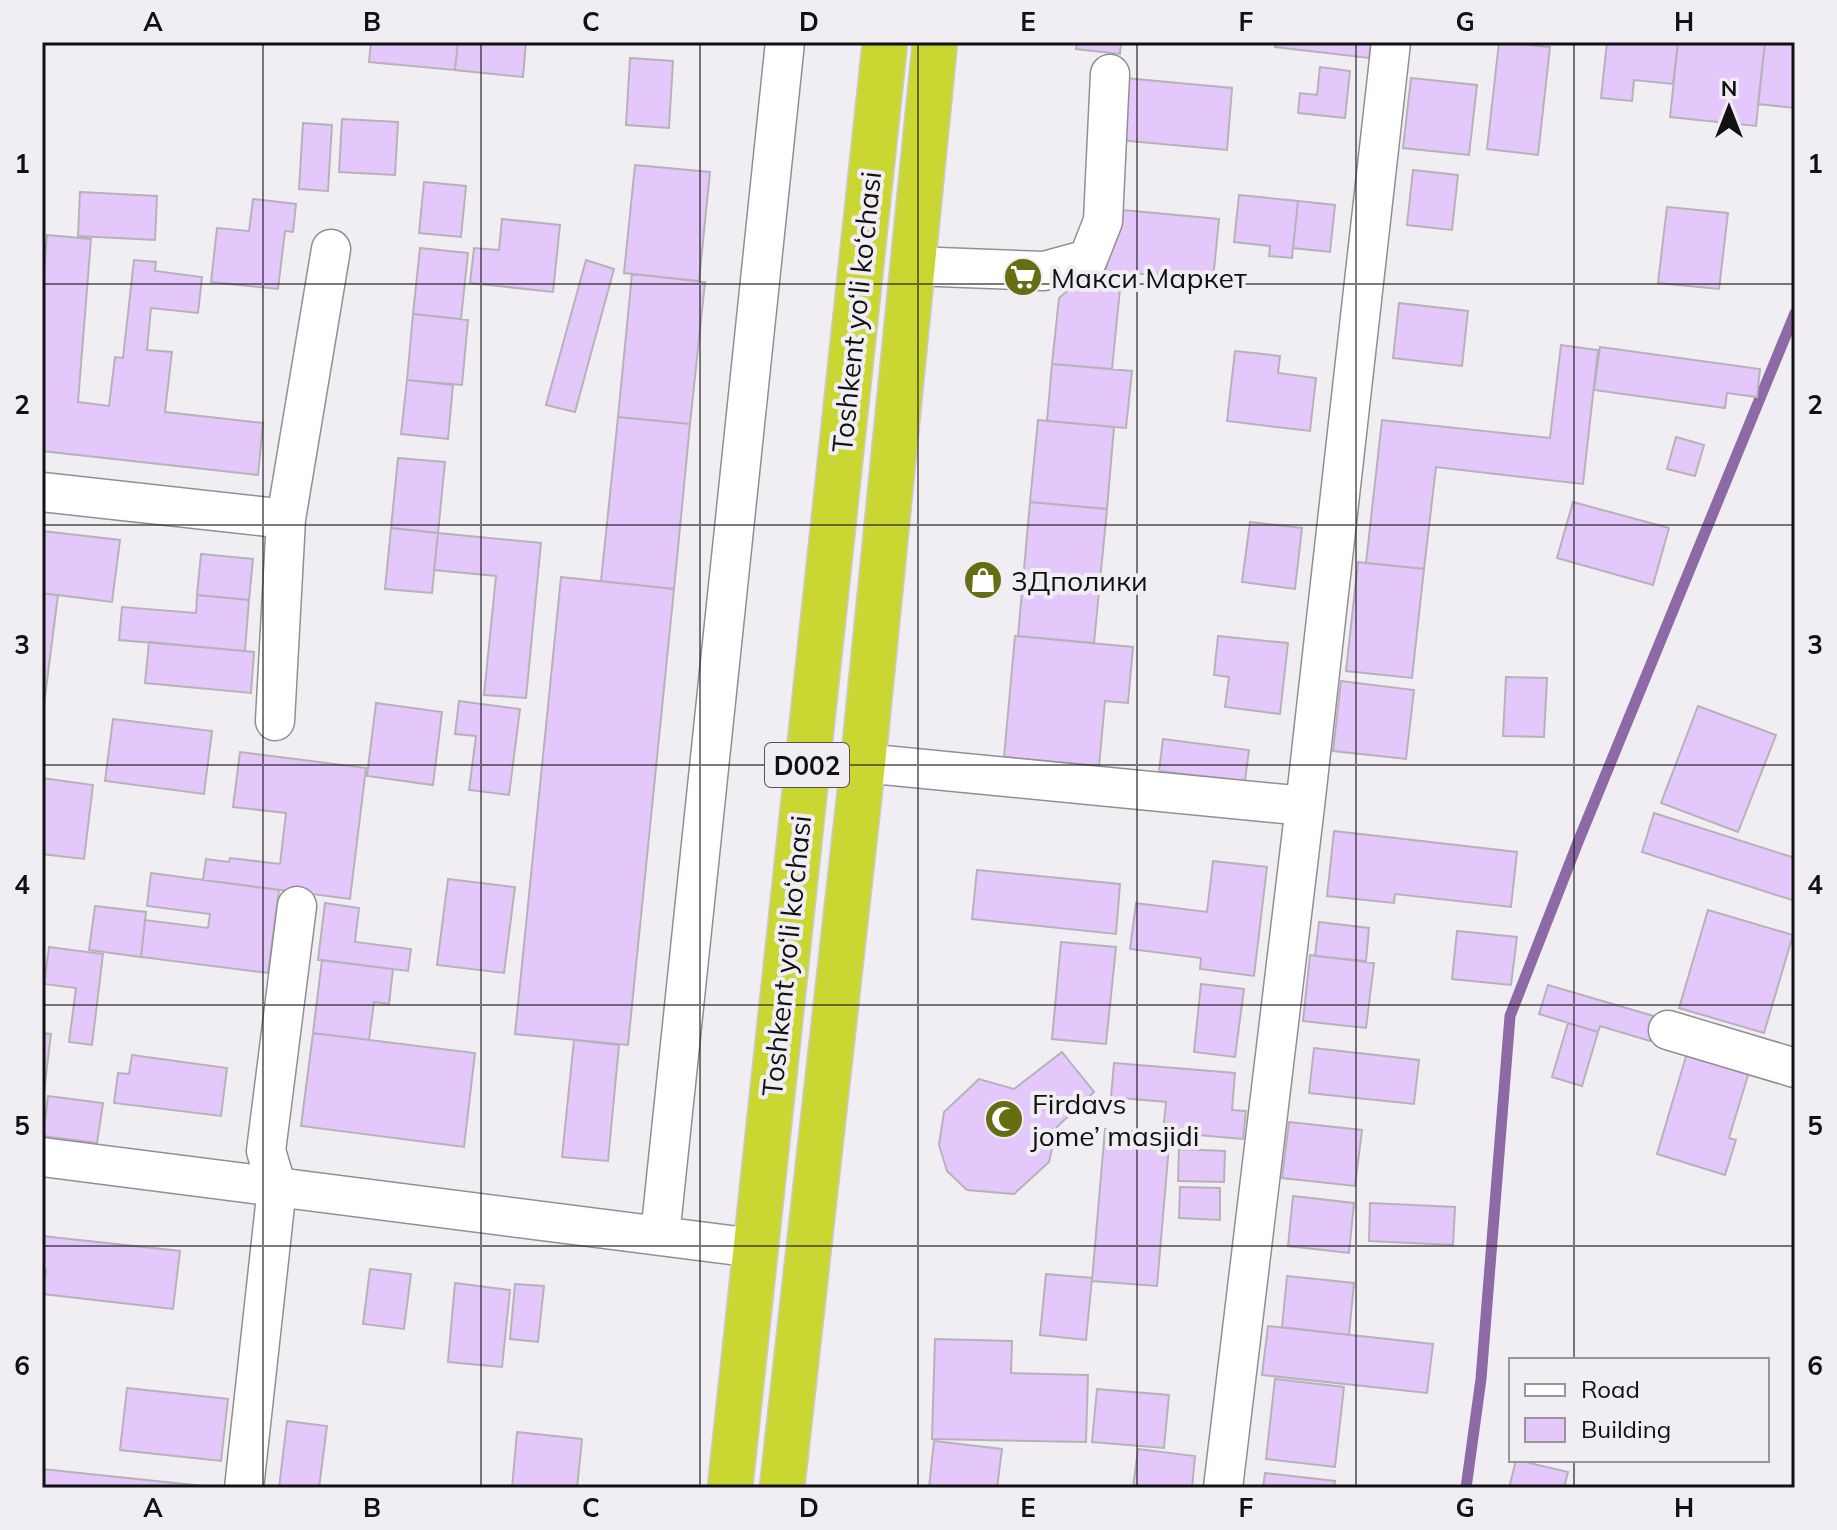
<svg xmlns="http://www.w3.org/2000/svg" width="1837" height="1530" font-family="Mulish,sans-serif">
<rect width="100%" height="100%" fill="#f1eef3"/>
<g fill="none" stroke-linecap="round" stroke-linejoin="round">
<path stroke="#8d6aa6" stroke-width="11" d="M1466 1488 1481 1379 1510 1016 1578 842 1795 313"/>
</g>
<path fill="#e4c7fb" stroke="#b6b3b8" stroke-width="2" d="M371 42H458L455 70 369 62Z
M458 42H526L523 77 455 70Z
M1077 42H1121L1120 54 1076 49Z
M1275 42H1371L1369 58 1275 47Z
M1499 42 1550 47 1538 155 1487 149Z
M1607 42H1678L1673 84 1634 80 1632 101 1601 98Z
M1678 42H1765L1756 126 1670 117Z
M1765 42 1795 44V108L1758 104Z
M630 58 673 61 669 128 626 125Z
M1320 67 1350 71 1345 118 1298 113 1300 93 1317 95Z
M1125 78 1232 88 1227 150 1119 140Z
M1411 78 1477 85 1469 155 1403 148Z
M342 119 398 122 395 175 339 172Z
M303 123 332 125 328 191 299 189Z
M635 165 710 172 699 281 624 273Z
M1413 170 1458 175 1452 230 1407 225Z
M424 182 466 186 461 237 419 233Z
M80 192 157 196 155 240 78 236Z
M1239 195 1298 201 1292 258 1269 256 1270 246 1234 242Z
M253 199 296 204 293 232 285 231 278 289 211 282 217 228 249 231Z
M1298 201 1335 205 1330 252 1293 248Z
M1667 207 1728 213 1719 289 1658 283Z
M1112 209 1219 219 1213 280 1106 271Z
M502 219 560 225 553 292 470 283 474 248 499 250Z
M47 235 91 239 78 402 109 406 115 357 123 358 134 260 156 262 155 271 202 277 198 313 151 308 147 350 172 352 165 412 263 423 258 475 42 451V291Z
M420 248 468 253 461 319 413 314Z
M586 260 614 269 575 412 546 405Z
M632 274 705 282 690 424 618 417Z
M1074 285 1120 289 1112 369 1052 364 1059 298Z
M1399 303 1468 311 1462 366 1393 358Z
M413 314 468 320 462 385 407 380Z
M1561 345 1598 350 1583 484 1436 467 1424 569 1366 563 1382 420 1550 438Z
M1600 347 1760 369 1757 397 1727 393 1725 408 1594 390Z
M1235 351 1280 356 1278 373 1316 378 1310 431 1227 421Z
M1052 364 1132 371 1126 428 1047 421Z
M407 380 453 385 448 439 401 434Z
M618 417 690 424 674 589 601 581Z
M1038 420 1114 427 1107 509 1030 502Z
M1676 437 1704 445 1695 476 1667 469Z
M398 458 445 462 438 533 391 528Z
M1030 502 1107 509 1094 643 1018 636Z
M1573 502 1669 528 1653 585 1557 558Z
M1250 522 1302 528 1295 589 1242 582Z
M391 528 438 533 432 593 385 589Z
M42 531 120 540 112 602 42 593Z
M438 533 541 543 526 698 484 695 496 576 434 570Z
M201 554 253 559 249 600 197 595Z
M1358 562 1424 569 1412 678 1346 671Z
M561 577 674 589 628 1045 515 1034Z
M42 593 58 595 43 712 42 711Z
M197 595 249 600 245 651 119 640 122 607 196 613Z
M1015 636 1133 647 1128 703 1105 701 1099 766 1004 757Z
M1218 636 1288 643 1280 714 1225 707 1229 677 1214 675Z
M149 642 254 652 251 693 145 683Z
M1506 677 1547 678 1544 737 1503 736Z
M1341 681 1414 690 1406 759 1333 751Z
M459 701 520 709 509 795 469 790 476 736 455 734Z
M376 703 442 712 433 785 367 776Z
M1698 706 1776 735 1738 832 1661 803Z
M113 719 212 731 204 794 105 781Z
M1163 739 1249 750 1245 781 1159 771Z
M240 752 366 768 350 899 203 880 206 859 229 862 230 858 280 864 286 813 233 807Z
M42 778 93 785 84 859 42 854Z
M1654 813 1795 858V901L1642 852Z
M1334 831 1517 852 1511 907 1395 894 1394 903 1327 896Z
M1213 861 1267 867 1254 976 1200 969 1201 958 1130 949 1136 903 1207 912Z
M977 870 1120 884 1116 934 972 919Z
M151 873 279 890 268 973 141 957 145 920 208 928 210 914 147 906Z
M448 879 515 887 504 973 437 965Z
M325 903 359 908 355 942 411 949 408 971 318 960Z
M95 906 146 912 141 957 89 950Z
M1708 910 1793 935 1764 1033 1679 1008Z
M1319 922 1369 928 1366 961 1315 956Z
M1457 931 1517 937 1511 985 1452 979Z
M1061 942 1116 947 1106 1044 1052 1039Z
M49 947 103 954 92 1045 69 1042 76 988 44 984Z
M1310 955 1374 963 1366 1028 1303 1021Z
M322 960 393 969 389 1004 374 1002 369 1040 313 1033Z
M1201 984 1244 989 1235 1057 1194 1052Z
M1548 985 1657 1017 1650 1041 1600 1026 1598 1032 1539 1014Z
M1568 1023 1598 1032 1582 1086 1552 1077Z
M42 1033 51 1034 44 1092H42Z
M313 1033 475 1053 464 1147 301 1126Z
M574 1040 619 1045 608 1161 562 1157Z
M1314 1048 1419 1060 1414 1104 1309 1093Z
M1062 1052 1094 1092 1057 1127 1049 1162 1014 1194 967 1190 947 1171 939 1145 944 1112 979 1079 1014 1089Z
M1687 1053 1749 1072 1729 1138 1736 1140 1725 1175 1657 1154Z
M132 1055 227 1068 221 1116 114 1103 118 1073 129 1074Z
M1114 1063 1235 1073 1232 1110 1246 1111 1243 1139 1163 1132 1166 1102 1111 1097Z
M48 1096 103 1103 97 1143 43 1136Z
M1289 1122 1362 1130 1355 1186 1282 1178Z
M1105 1129 1170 1134 1157 1286 1092 1281Z
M1179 1149 1225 1151 1224 1182 1178 1181Z
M1180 1187 1220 1188V1220L1179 1218Z
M1293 1196 1354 1203 1349 1253 1288 1246Z
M1370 1203 1455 1207 1453 1245 1369 1241Z
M42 1236 180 1251 173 1309 43 1294 46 1270 42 1269Z
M370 1269 411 1274 404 1329 363 1324Z
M1046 1274 1092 1278 1086 1340 1040 1335Z
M1287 1276 1354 1283 1349 1335 1282 1327Z
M455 1283 510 1290 502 1367 448 1362Z
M515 1284 544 1286 538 1342 510 1339Z
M1268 1326 1433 1344 1427 1393 1262 1375Z
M935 1339 1012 1341 1011 1373 1088 1375 1086 1442 932 1439Z
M1275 1379 1344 1387 1335 1467 1266 1459Z
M127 1388 228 1399 221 1461 120 1450Z
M1097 1389 1169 1395 1164 1448 1092 1442Z
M287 1421 327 1426 319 1488H279Z
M517 1432 582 1439 577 1488H512Z
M934 1441 1002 1449 997 1488H929Z
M1138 1449 1195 1456 1192 1488H1133Z
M1516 1460 1568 1472 1564 1488H1509Z
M42 1469 213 1487 42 1488Z
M1265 1473 1335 1481 1334 1488H1263Z"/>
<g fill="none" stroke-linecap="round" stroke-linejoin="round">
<defs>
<path id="minor" d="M912 266 1044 271 1088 259 1103 221 1110 74
M42 492 286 519
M275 721 286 519 331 249
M863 763 1305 806
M1668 1030 1795 1068
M42 1157 754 1248
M660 1236 785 42
M244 1488 277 1187 266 1151 297 906
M1223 1488 1305 806 1391 42"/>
<path id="highway" d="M730 1488 885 42
M782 1488 863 763 935 42"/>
</defs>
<use href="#minor" stroke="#918f93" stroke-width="41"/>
<use href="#highway" stroke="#cbcacb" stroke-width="47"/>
<use href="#minor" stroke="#fff" stroke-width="38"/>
<use href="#highway" stroke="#cad732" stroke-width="44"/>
</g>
<path fill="none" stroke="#111012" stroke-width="2" stroke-opacity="0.55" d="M263 42V1488M481 42V1488M700 42V1488M918 42V1488M1137 42V1488M1356 42V1488M1574 42V1360M42 284H1795M42 525H1795M42 765H1795M42 1005H1795M42 1246H1795M1574 1460V1488"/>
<defs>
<symbol id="supermarket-disc" viewBox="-11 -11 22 22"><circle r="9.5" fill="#666d13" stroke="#f1eef3"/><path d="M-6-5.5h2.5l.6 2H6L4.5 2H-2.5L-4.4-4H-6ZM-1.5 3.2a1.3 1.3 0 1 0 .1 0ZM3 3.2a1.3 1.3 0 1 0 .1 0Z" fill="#fff"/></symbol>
<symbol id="shop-disc" viewBox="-11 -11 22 22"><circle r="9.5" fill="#666d13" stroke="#f1eef3"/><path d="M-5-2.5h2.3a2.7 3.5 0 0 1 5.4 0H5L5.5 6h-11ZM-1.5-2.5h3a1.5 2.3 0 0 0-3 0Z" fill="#fff"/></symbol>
<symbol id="mosque-disc" viewBox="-11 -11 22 22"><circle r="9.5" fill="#666d13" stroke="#f1eef3"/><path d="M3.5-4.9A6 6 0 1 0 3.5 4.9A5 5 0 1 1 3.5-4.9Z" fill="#fff"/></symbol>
</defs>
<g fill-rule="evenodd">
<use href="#supermarket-disc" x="1001" y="255" width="44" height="44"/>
<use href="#shop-disc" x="961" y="558" width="44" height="44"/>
<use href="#mosque-disc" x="982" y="1097" width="44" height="44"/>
</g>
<g text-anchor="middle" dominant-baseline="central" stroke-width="8" stroke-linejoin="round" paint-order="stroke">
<rect fill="#f1eef3" stroke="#545356" stroke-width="2" x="765" y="743" width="84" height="44" rx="6"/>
<g font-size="26" font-weight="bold" fill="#111012">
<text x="807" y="765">D002</text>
</g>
<g font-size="28" fill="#111012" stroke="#f1eef3" text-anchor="start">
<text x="1051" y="277">Макси Маркет</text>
<text x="1011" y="580">3Дполики</text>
<text x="1032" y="1103">Firdavs<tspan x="1032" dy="32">jome’ masjidi</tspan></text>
</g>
<g font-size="28" fill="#111012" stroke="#f1eef3">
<text transform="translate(856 312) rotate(-84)">Toshkent yo‘li ko‘chasi</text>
<text transform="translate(786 956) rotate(-84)">Toshkent yo‘li ko‘chasi</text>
</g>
</g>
<rect width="1837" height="1530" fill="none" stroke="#f1eef3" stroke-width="88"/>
<rect x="1509" y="1358" width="260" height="104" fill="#f1eef3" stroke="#979599" stroke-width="2"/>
<rect x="1525" y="1384" width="40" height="12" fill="#ffffff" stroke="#979599" stroke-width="2"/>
<text x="1581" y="1398" font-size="24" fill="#111012">Road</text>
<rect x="1525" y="1418" width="40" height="24" fill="#e4c7fb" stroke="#979599" stroke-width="2"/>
<text x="1581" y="1438" font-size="24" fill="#111012">Building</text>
<g transform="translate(1729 108)" stroke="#f1eef3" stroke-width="6" paint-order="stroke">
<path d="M0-6L14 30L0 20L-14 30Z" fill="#111012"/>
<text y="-12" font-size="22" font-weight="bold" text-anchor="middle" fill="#111012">N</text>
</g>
<rect x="44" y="44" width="1749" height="1442" fill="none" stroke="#111012" stroke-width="3"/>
<g font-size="26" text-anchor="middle" font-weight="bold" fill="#111012">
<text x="153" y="31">A</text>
<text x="372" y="31">B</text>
<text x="591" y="31">C</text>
<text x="809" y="31">D</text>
<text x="1028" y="31">E</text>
<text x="1246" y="31">F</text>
<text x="1465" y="31">G</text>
<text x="1684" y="31">H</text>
<text x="22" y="173">1</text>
<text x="1815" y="173">1</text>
<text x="22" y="414">2</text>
<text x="1815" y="414">2</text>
<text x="22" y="654">3</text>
<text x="1815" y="654">3</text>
<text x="22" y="894">4</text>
<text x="1815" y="894">4</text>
<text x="22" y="1135">5</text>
<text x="1815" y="1135">5</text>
<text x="22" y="1375">6</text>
<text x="1815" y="1375">6</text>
<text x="153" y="1517">A</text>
<text x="372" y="1517">B</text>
<text x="591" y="1517">C</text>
<text x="809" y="1517">D</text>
<text x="1028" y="1517">E</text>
<text x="1246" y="1517">F</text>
<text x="1465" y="1517">G</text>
<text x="1684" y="1517">H</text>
</g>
</svg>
